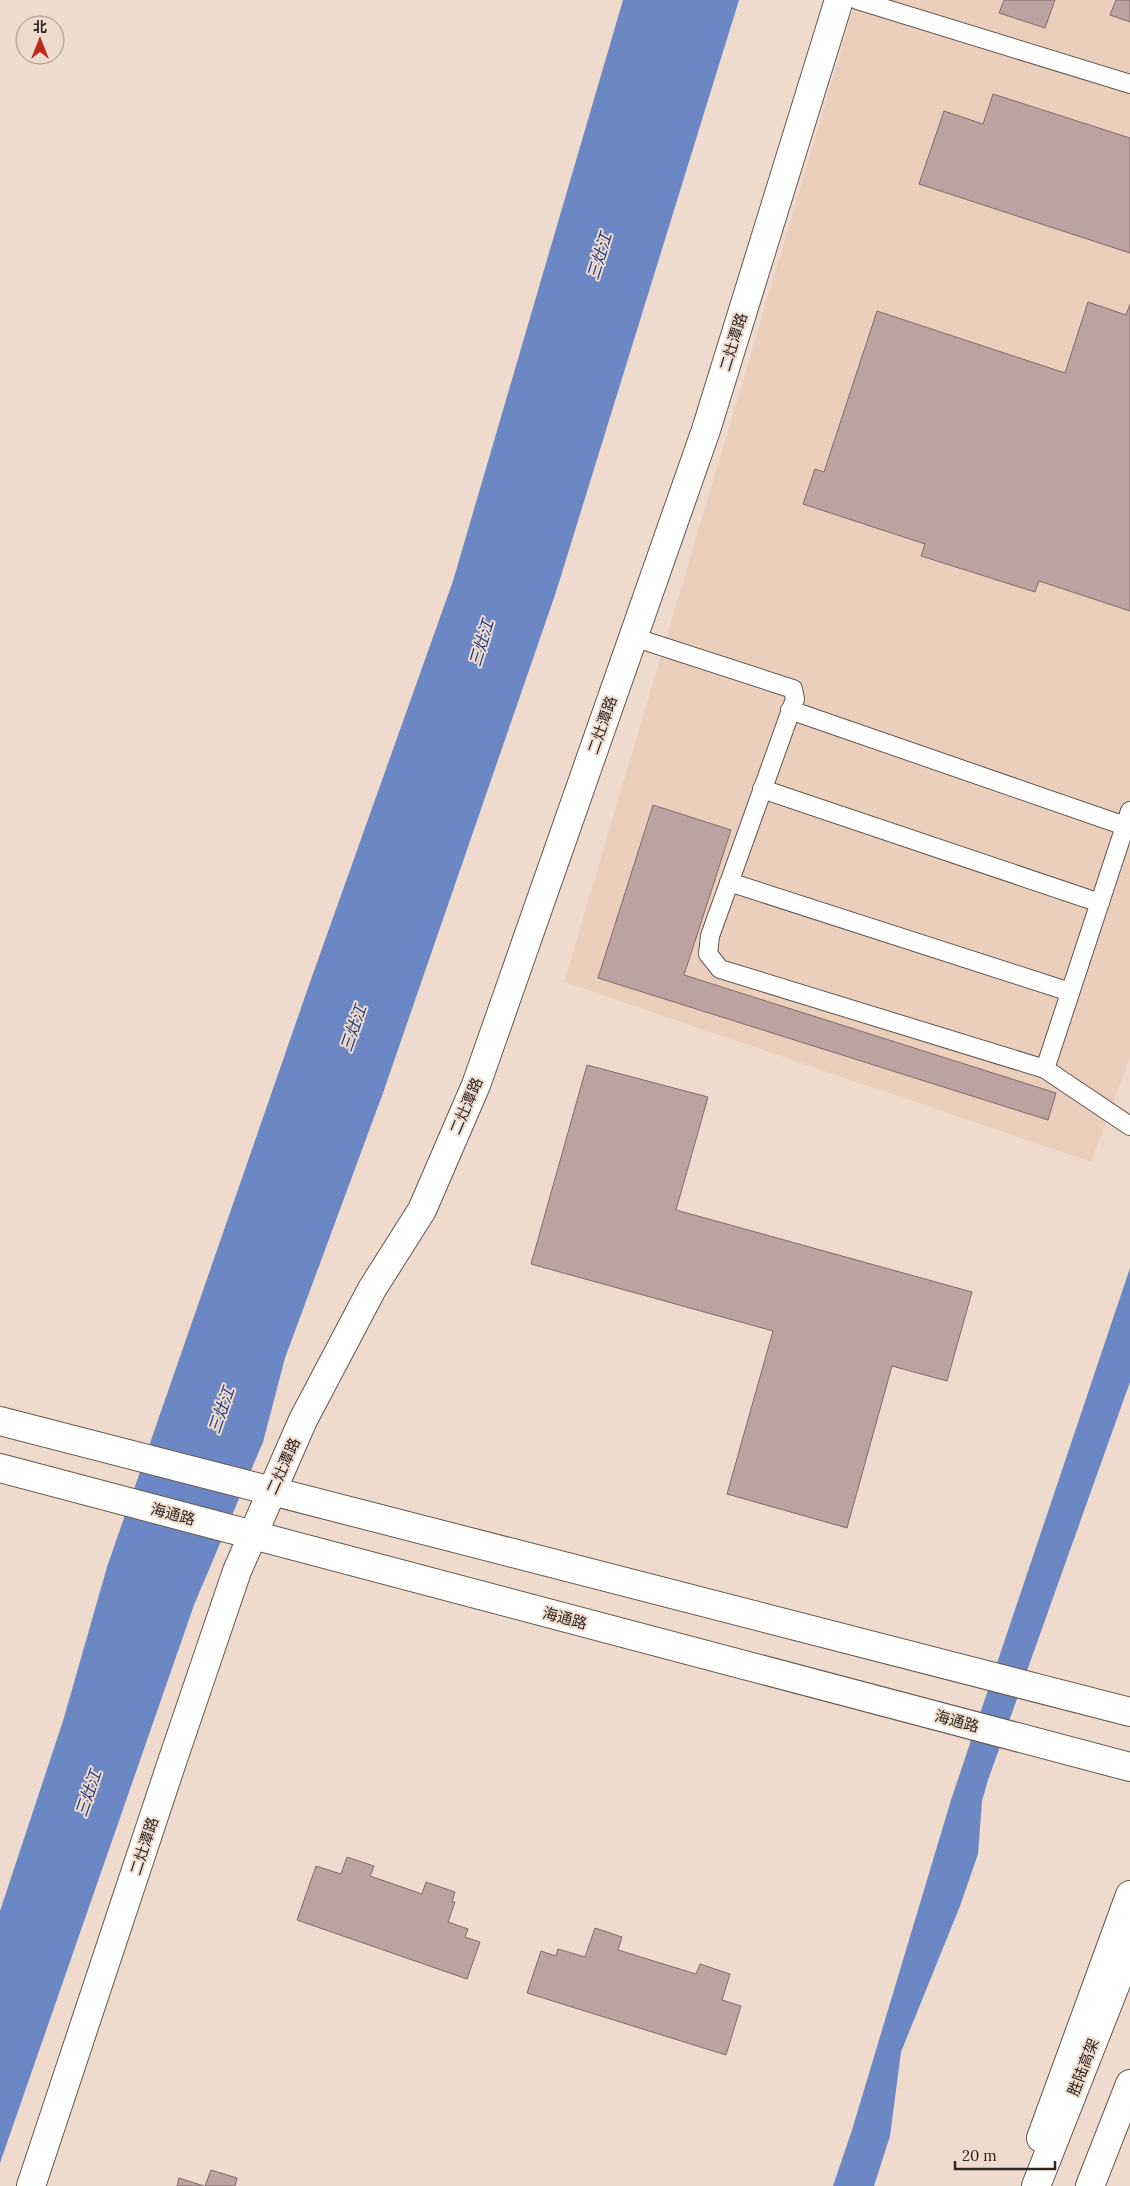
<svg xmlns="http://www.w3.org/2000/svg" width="1130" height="2186" font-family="Lora,'Noto Sans SC',serif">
<rect width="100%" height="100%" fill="#efdbcd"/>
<path fill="#eacfbd" d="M856 0H1130V1057L1091 1162 564 982Z"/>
<path fill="#6c88c4" d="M623 0H739L556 592 383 1093 285 1358 263 1442 194 1605 0 2163V1911L63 1721 107 1567 309 985 453 581Z
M1130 1268V1382L988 1780 982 1801 978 1854 960 1906 901 2052 890 2136 874 2186H833L852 2130 951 1800Z"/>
<path fill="#bba3a0" stroke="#816a68" d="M1004 0H1055L1045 28 999 13Z
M1116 0H1130V22L1110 15Z
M993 94 1130 138V253L919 184 944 111 983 124Z
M1088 302 1126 315 1130 304V611L1039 581 1035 592 921 556 925 544 803 504 815 469 824 472 877 311 1065 373Z
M653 805 731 830 684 975 1056 1093 1048 1120 598 978Z
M587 1065 708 1097 676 1210 972 1292 947 1381 892 1366 847 1528 727 1494 773 1331 531 1264Z
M347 1857 374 1866 370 1876 422 1894 426 1882 455 1892 452 1902H455L448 1922 468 1929 465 1937 480 1942 467 1979 297 1920 316 1866 341 1874Z
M595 1928 622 1937 618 1950 696 1974 700 1964 730 1974 722 2000 741 2006 726 2055 527 1993 541 1951 556 1956 558 1949 585 1957Z
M211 2170 237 2178 235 2186H205Z
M179 2178 204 2186H177Z"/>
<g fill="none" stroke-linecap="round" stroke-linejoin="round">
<defs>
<path id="lane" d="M857 0 1130 84
M633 637 793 689 795 699 710 936 708 954 720 969 1045 1069 1130 1126
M790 710 1125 826
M762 789 1100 903
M729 882 1070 992
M1045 1069 1130 811"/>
<path id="secondary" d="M0 1421 1130 1712
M0 1468 1130 1767
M31 2186 172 1762 237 1571 303 1420 372 1289 422 1210 476 1085 706 430 839 0"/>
<path id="primary" d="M1041 2138 1130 1895"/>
<path id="highway" d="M1036 2186 1130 1948
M1090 2186 1130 2084"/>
</defs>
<use href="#lane" stroke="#67564b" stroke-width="20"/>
<use href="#secondary" stroke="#67564b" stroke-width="30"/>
<use href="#primary" stroke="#67564b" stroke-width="30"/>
<use href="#highway" stroke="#67564b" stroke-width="30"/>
<use href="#lane" stroke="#fff" stroke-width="18"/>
<use href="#secondary" stroke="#fff" stroke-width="28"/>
<use href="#primary" stroke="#fff" stroke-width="28"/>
<use href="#highway" stroke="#fff" stroke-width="28"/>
</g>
<g text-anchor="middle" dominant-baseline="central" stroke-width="4" stroke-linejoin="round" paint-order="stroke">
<g font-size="15" fill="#2d2520" stroke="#efdbcd">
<text transform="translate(733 342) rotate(-73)">二灶潭路</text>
<text transform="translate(602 725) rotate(-71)">二灶潭路</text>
<text transform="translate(466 1106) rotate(-67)">二灶潭路</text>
<text transform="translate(283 1466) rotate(-66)">二灶潭路</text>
<text transform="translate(173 1514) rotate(15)">海通路</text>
<text transform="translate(565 1618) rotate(15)">海通路</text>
<text transform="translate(957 1721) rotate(15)">海通路</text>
<text transform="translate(144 1846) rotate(-72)">二灶潭路</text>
<text transform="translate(1083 2067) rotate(-69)">胜陆高架</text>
</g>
<g font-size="16" font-style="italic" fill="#1b377e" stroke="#efdbcd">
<text transform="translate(599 256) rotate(-73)">三灶江</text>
<text transform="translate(481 643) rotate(-73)">三灶江</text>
<text transform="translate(353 1028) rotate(-71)">三灶江</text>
<text transform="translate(221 1410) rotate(-71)">三灶江</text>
<text transform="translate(88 1793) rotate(-71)">三灶江</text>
</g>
</g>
<g transform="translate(40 40)"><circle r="24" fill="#efdbcd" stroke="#a19288"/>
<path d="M0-4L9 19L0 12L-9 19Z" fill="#b92c19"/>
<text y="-8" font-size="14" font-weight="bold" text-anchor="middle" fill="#2d2520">北</text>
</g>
<path d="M955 2161v8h100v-8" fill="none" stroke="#2d2520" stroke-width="2.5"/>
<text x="962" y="2161" font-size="15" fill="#2d2520" stroke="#efdbcd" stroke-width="4" paint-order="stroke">20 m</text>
</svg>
